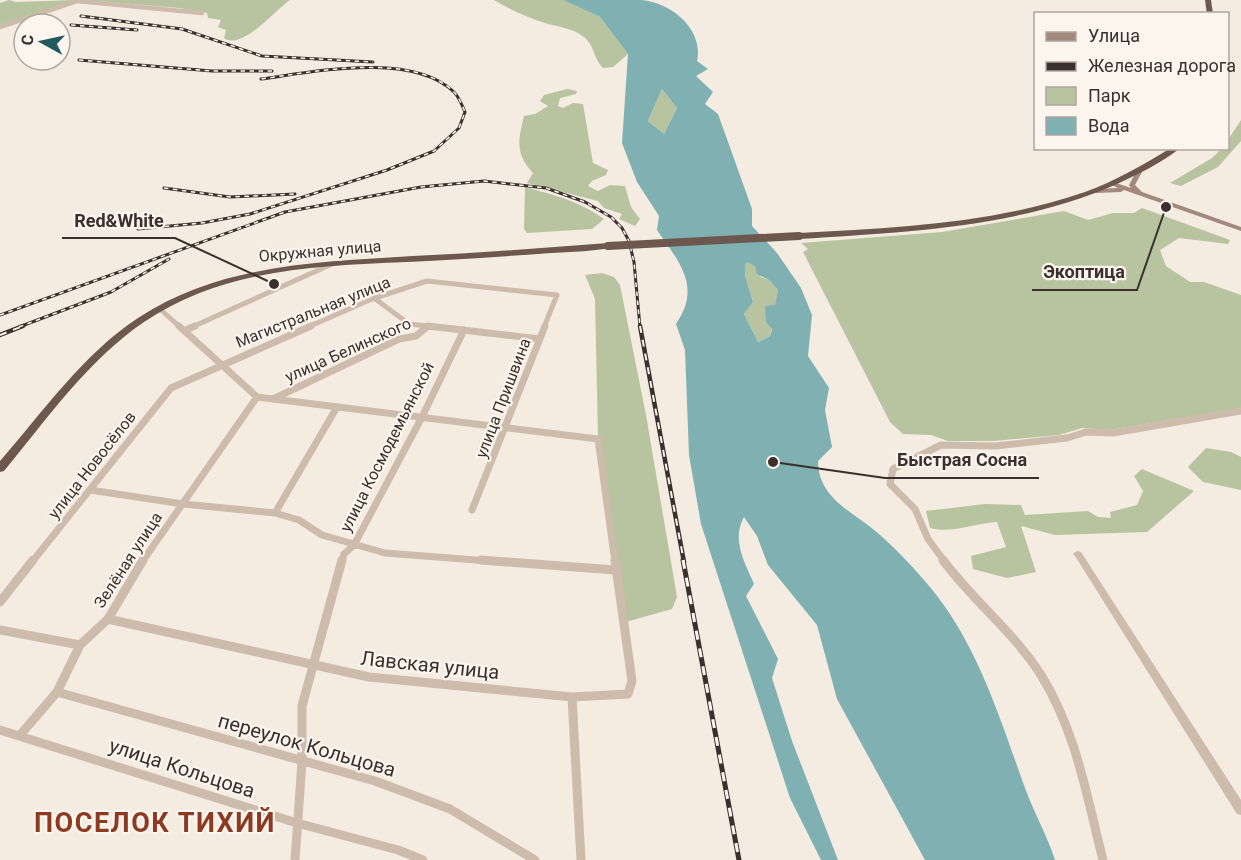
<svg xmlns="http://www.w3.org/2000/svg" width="1241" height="860" font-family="Roboto,sans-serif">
<rect width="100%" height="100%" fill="#f4ebe1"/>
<path fill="#b8c4a0" d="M9 0 16 2 74 0 0 26V3Z
M83 0H290C275 10 242 51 224 38L226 30 218 27 221 20 208 18 207 13 179 8Z
M494 0H563L600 17 628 54 613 67 603 68C593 58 595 46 584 37 573 28 558 27 545 23 528 18 509 9 494 0Z
M567 89 577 91 576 94 560 98 558 106 563 108 573 103 583 104 593 163 608 170 606 175 592 181 588 186 598 191 610 185 625 186 631 207 640 219 635 226 619 219 622 214 604 208 598 201 527 183 533 173C515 153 518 141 524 116L535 114 548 106 540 101 544 95Z
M662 89 677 108 664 134 648 121Z
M1241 120V141L1218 167 1181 186 1170 183 1212 158 1221 149 1228 148V140Z
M525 187C554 195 579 201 604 219L592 229 527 233 524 229Z
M1142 208 1230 240 1228 244 1179 238 1160 250 1166 266 1190 282H1204L1241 295V408L1110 430 1082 428 1059 435 994 441H948L931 435 903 434 890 422 803 252 808 249 801 243 942 232 1064 211 1088 220 1113 213H1134Z
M746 262 755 266 761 277 769 280 778 290 770 336 758 342 744 314 753 302 745 275Z
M602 273 614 277 620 285 646 415 677 597 672 609 622 623 598 439 595 299 585 275Z
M1206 448 1231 452 1241 457V490L1203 482 1188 467Z
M1142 469 1194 491 1147 532 1055 535 1021 526 1036 572 1007 578 973 569 971 556 1006 547 997 522C976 523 950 534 930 528L926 511 985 504 1021 505 1025 515 1088 511 1098 517 1111 518 1110 512 1137 505 1143 491 1134 476Z"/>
<path fill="#7fb0b2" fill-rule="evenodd" d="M563 0C589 0 616 0 642 0 672 3 704 30 697 61L708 69 696 76 713 92 705 104 718 114 752 209V226L777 253 801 288 812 315 808 356 829 388 825 410 832 447 818 461C818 499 854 512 879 534 897 550 915 569 930 587 978 645 1000 719 1025 788 1034 813 1047 835 1055 860H925L837 699 817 625 768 565 757 536 744 517C731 540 745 563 754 584L746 596 778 659 772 678 792 741 838 860H821L790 798 701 524 689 455 685 350 676 324C702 286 679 262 657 230L659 216 637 182 622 143 628 54 600 17ZM662 89 677 108 664 134 648 121ZM746 262 755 266 757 274 769 280 778 290 775 305 765 306 766 322 772 329 770 336 758 342 744 314 753 302 745 275Z"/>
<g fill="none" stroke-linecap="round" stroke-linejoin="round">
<path stroke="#cdbbac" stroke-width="4.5" d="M0 27 77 1 202 13"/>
<path stroke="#cdbbac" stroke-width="5" d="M374 298 409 324 428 326
M160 309 180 327
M192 327 332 264
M308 327 372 299 427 281 557 295 544 327
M426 327H441"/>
<path stroke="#cdbbac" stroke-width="7" d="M179 326 257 397 598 439 615 562
M186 330 195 326
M273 399 399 339 416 336 428 326 540 339
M90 490 183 504 275 513 299 520 322 535 385 553 502 562
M472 510 545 326
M275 513 337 407
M32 562 171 388 311 326
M142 562 257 397
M342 562 344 554 354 545 422 417 464 330
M945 562 928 539 915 509 890 484 893 469 941 445 995 446 1067 438 1086 432 1113 433 1241 411"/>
<path stroke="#cdbbac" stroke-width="9" d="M481 560 615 570
M943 560C973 601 1014 632 1041 675 1076 731 1087 797 1103 860
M0 602 33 560
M108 619 369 677 572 697 628 694 632 681 615 560
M0 630 80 645
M57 692 375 781 450 809 535 860
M572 697 581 860
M0 730 297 823 398 850 423 860
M21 734 57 692 80 645 108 619 143 560
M295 860 302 762V706L342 560"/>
<path fill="#cdbbac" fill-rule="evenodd" d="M1078 551 1081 552 1241 800V815L1237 814 1075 556 1073 554 1075 552Z"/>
<path fill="#a18a7d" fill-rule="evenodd" d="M1140 168 1143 170 1135 185 1142 192 1241 227V231L1124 190 1121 192 1096 193 1093 191 1096 189 1118 188 1110 184 1113 182 1131 188 1129 185 1137 170Z"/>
<path fill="#6c584f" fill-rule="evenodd" d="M1205 0H1211L1213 14H1207Z
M1171 148H1180C1162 163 1138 174 1117 184 1017 228 907 232 799 239L795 236 799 233C895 228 993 224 1085 192 1115 181 1143 165 1171 148Z
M608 243 611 244V248C588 252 562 252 538 254 495 257 451 260 407 262 316 266 222 269 144 322 88 360 47 419 4 471L0 472V461C43 412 83 354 138 318 220 264 319 262 413 256 478 253 543 248 608 243Z"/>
<defs>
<path id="rail-far2" d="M81 16 182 29 262 56 373 62
M71 25 137 30
M79 60 212 71H272
M164 188 230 197 295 194
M138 229 202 223 250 214 387 170 434 151 459 128 465 112C462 105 459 97 454 92 412 51 313 72 261 79
M0 315 285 212 421 187 484 181 546 188 585 202 611 217 622 228 629 241 634 262 640 327
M19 327 111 292 169 259"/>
<path id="rail-far1" d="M640 326 684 562
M0 335 23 326"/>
<path id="rail" d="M683 560 739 860"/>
</defs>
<use href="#rail-far2" stroke="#3b302b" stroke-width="3"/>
<use href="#rail-far1" stroke="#3b302b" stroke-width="4.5"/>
<use href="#rail" stroke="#3b302b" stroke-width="5"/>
<use href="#rail-far2" stroke="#fbf5ee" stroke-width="1.5" stroke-dasharray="4.5" stroke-linecap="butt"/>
<use href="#rail-far1" stroke="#fbf5ee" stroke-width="2" stroke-dasharray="7" stroke-linecap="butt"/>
<use href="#rail" stroke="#fbf5ee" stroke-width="3" stroke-dasharray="9" stroke-linecap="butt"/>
<path stroke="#6c584f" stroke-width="8" d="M608 246 799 236"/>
</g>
<g text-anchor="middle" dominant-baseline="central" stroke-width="4.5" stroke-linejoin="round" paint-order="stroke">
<g font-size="16" fill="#3b302b" stroke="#fbf5ee">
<text transform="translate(320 251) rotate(-5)">Окружная улица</text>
<text transform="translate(313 312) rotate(-22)">Магистральная улица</text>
<text transform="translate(348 350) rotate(-24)">улица Белинского</text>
<text transform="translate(503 398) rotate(-69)">улица Пришвина</text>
<text transform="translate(387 447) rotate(-63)">улица Космодемьянской</text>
<text transform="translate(92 465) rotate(-52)">улица Новосёлов</text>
<text transform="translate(128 560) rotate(-57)">Зелёная улица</text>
</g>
<g font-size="20" fill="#3b302b" stroke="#fbf5ee">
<text transform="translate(430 665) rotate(6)">Лавская улица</text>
<text transform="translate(307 745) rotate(16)">переулок Кольцова</text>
<text transform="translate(182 768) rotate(18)">улица Кольцова</text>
</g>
<g font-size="27" font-weight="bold" letter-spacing="1.5" fill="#8c3b22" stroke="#fbf5ee">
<text x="155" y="823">ПОСЕЛОК ТИХИЙ</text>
</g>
</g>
<path fill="none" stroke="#3b302b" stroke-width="2" d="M274 284L175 238H62M1166 207L1137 290H1032M773 462L885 478H1039"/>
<g fill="#3b302b" stroke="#fbf5ee" stroke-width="2">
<circle cx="274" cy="284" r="6"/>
<circle cx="1166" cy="207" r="6"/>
<circle cx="773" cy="462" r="6"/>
</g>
<g font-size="18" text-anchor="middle" font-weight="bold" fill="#3b302b" stroke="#fbf5ee" stroke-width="4.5" stroke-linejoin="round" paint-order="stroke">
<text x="119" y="227">Red&amp;White</text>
<text x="1084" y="278">Экоптица</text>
<text x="962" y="466">Быстрая Сосна</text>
</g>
<rect x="1034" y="12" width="195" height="138" fill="#fbf5ee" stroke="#aea6a0" stroke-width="1.5"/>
<rect x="1046" y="32" width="30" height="9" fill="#a18a7d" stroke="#aea6a0" stroke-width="1.5"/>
<text x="1088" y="42" font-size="18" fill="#3b302b">Улица</text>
<rect x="1046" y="62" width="30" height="9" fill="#3b302b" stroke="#aea6a0" stroke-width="1.5"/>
<text x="1088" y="72" font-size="18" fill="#3b302b">Железная дорога</text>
<rect x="1046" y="87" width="30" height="18" fill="#b8c4a0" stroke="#aea6a0" stroke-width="1.5"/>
<text x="1088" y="102" font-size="18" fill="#3b302b">Парк</text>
<rect x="1046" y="117" width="30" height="18" fill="#7fb0b2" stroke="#aea6a0" stroke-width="1.5"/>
<text x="1088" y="132" font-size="18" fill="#3b302b">Вода</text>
<g transform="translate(42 42) rotate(278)"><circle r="28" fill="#fbf5ee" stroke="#aea6a0" stroke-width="1.5"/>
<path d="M0-4.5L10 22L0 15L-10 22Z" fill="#1f5a5e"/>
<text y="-9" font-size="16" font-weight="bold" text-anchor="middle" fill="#3b302b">С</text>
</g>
</svg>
